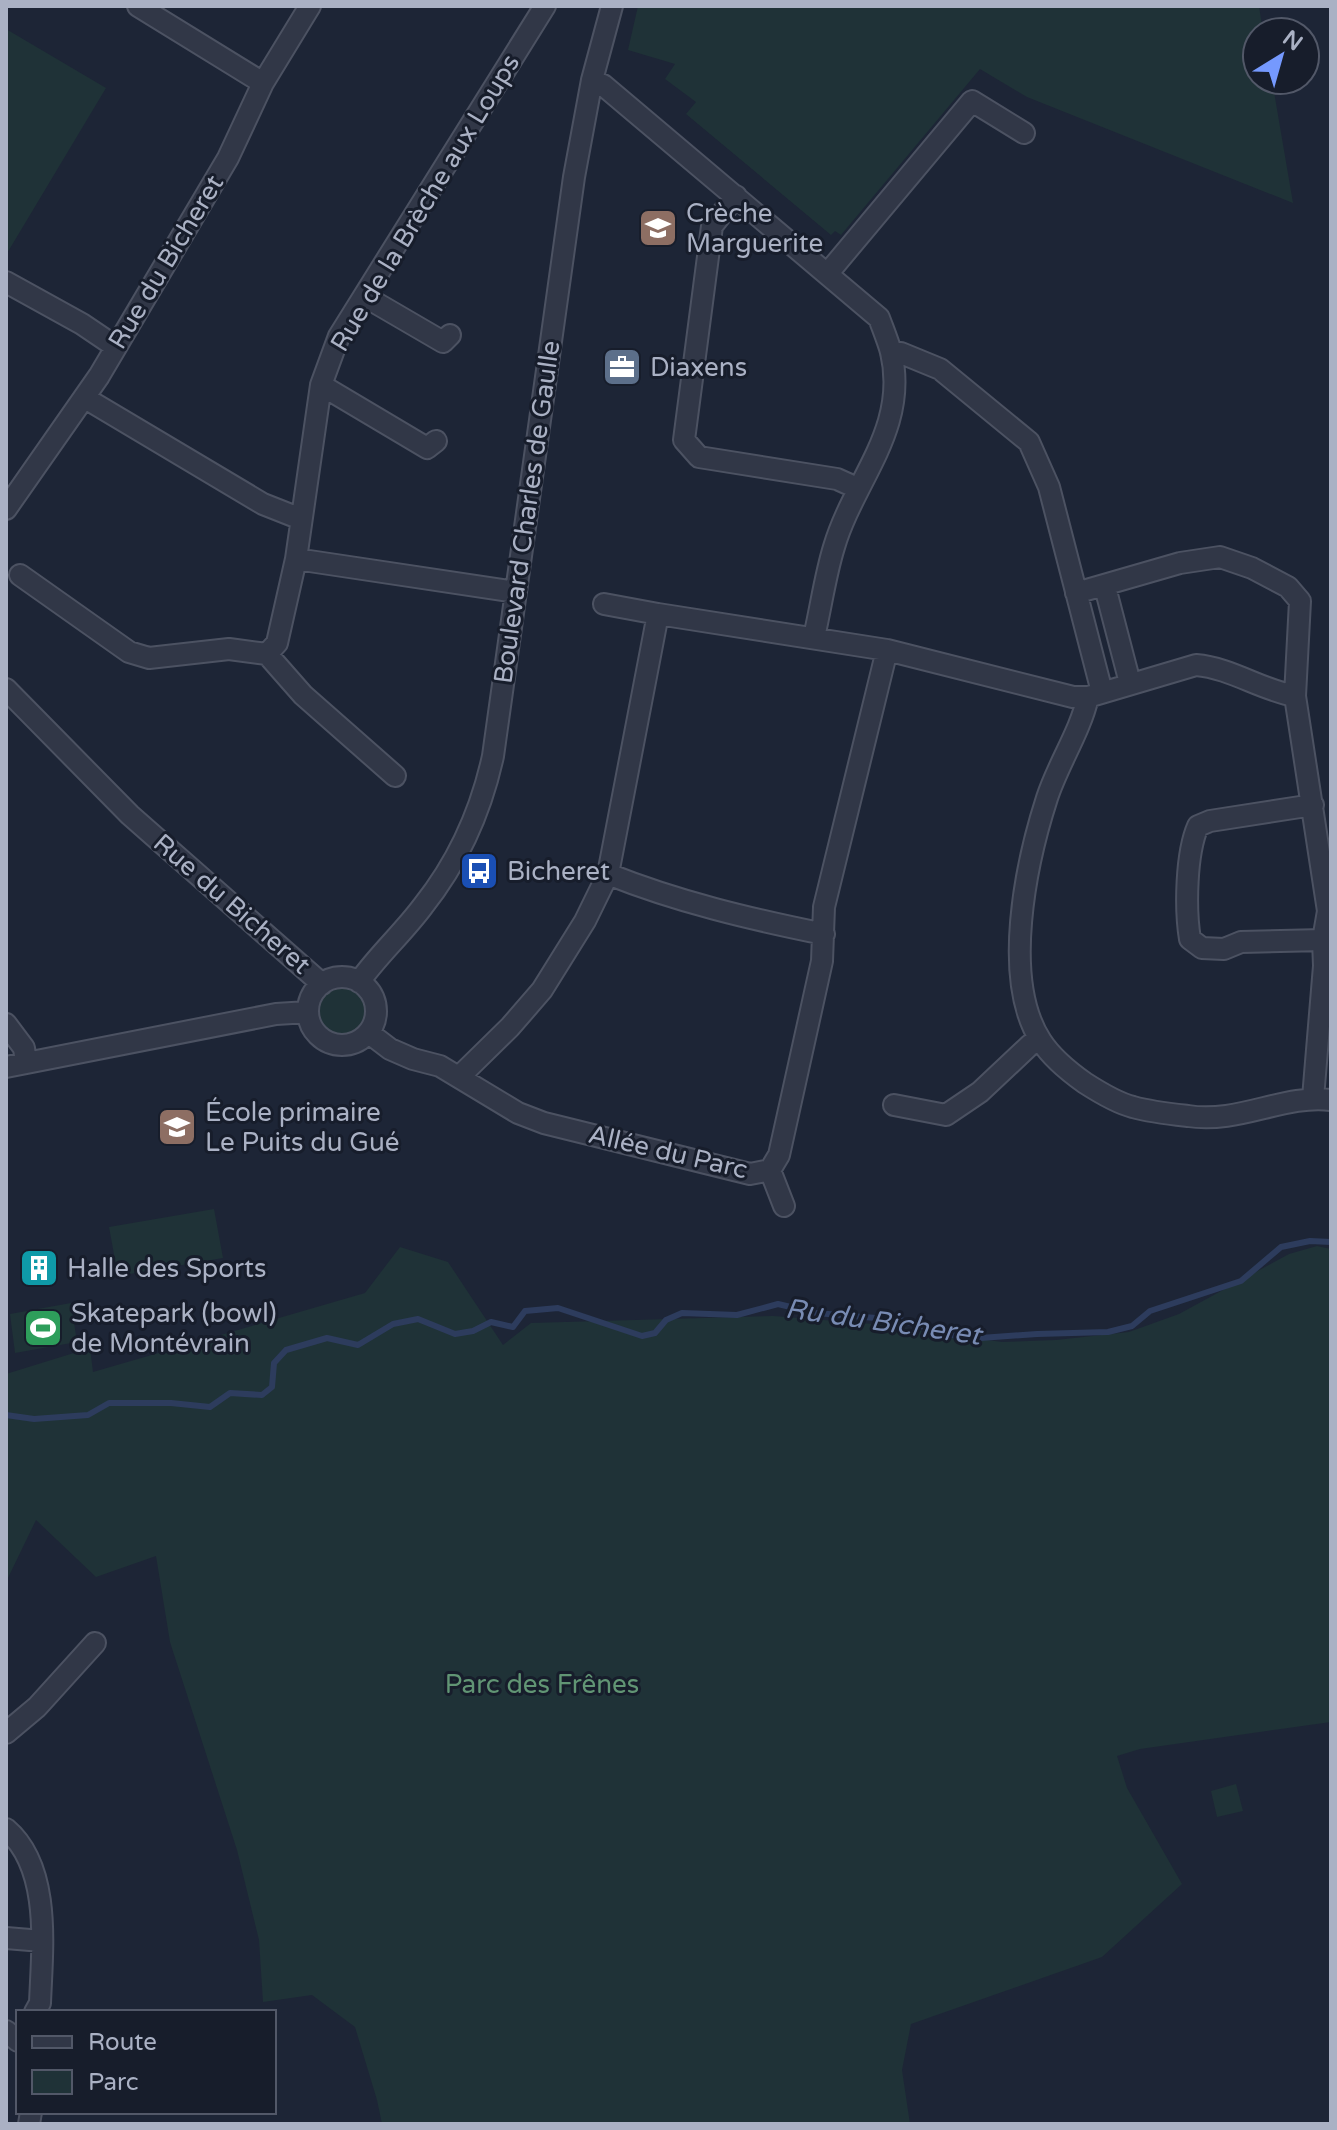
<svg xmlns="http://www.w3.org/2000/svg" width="1337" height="2130" font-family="'Varela Round',sans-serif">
<rect width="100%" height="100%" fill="#1d2536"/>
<path fill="#1f3237" d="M638 6H1259L1263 32H1257V80H1272L1293 203 1027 97 980 69 841 235 835 231 831 235 686 114 696 102 665 79 675 64 628 50Z
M6 29 106 88 6 255Z
M315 1012a26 26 0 1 1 52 0a26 26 0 1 1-52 0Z
M214 1209 223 1258 118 1276 109 1227Z
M1317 1246 1331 1249V1722L1140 1749 1117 1756 1127 1788 1182 1884 1102 1957 911 2024 902 2070 910 2124H382L377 2100 355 2027 312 1995 263 2002 259 1940 237 1850 170 1642 156 1556 96 1577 36 1520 6 1582V1374L90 1348 93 1372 365 1293 400 1247 448 1262 503 1345 531 1323 773 1316 873 1324 1002 1342 1056 1340 1129 1332 1179 1314 1289 1254Z
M71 1303 77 1342 15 1353 10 1314Z
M1236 1784 1243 1811 1217 1817 1211 1791Z"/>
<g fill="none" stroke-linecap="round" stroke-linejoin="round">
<path stroke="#2d3c5d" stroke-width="6" d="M6 1415 34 1419 88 1415 109 1403H171L210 1407 230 1393 262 1395 272 1387 274 1363 286 1350 327 1338 358 1345 393 1324 418 1319 455 1334 473 1331 491 1322 513 1327 525 1311 558 1308 642 1336 655 1333 666 1320 682 1313 737 1315 778 1304 816 1313 900 1320 967 1339 1037 1334 1108 1332 1132 1326 1150 1311 1241 1281 1281 1247 1310 1241 1331 1242"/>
<defs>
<path id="minor" d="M138 6 263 83
M592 80 603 85 879 318C883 329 888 341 891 352 909 429 854 479 834 547 825 576 821 607 814 637
M736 196 712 226 684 440 699 457 837 479 857 488
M828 273 972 101 1024 133
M6 282 82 324 116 347
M364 296 443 342 450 335
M891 353H901L940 369 1029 442 1049 487 1102 692
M321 385 427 448 436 441
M85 398 263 504 301 519
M6 509 99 376 228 158 263 83 310 6
M296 559 516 592
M20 575 129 652 149 658 229 649 267 654 277 643 296 559 321 385 339 336 545 6
M1105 587 1130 683
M1076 593 1180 563 1220 557 1252 568 1288 587 1300 601 1295 696 1328 911 1323 940 1324 966 1313 1098
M604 604 658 614
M267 654 303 695 395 776
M6 689 130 815 322 984
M1088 697C1080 732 1058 764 1047 798 1026 863 1001 980 1041 1041 1052 1058 1068 1071 1085 1083 1099 1092 1117 1103 1133 1107 1151 1112 1170 1114 1188 1116 1239 1124 1284 1094 1331 1100
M1313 805 1210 821 1198 826C1186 853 1185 909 1190 939L1202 948 1224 949 1241 942 1323 940
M608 874C678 902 750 919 824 934
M308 1011a34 34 0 1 1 68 0a34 34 0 1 1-68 0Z
M359 982C378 955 403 933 423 906 458 862 481 811 493 756L574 177 592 80 612 6
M6 1024 24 1048 26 1063
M369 1033 390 1049 413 1059 440 1066 518 1113 544 1123 750 1174 770 1170 779 1155 822 961 824 907 887 650
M6 1067 276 1014 308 1012
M460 1076 510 1027 542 990 585 921 608 874 658 614 887 650 1073 697H1088L1196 665C1231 668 1261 690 1295 696
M894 1105 946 1115 980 1092 1030 1045 1040 1040
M770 1170 784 1206
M6 1733 37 1707 95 1643
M6 1829C52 1868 42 1949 40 2003L35 2012
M6 1938 42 1941
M6 2031 18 2041
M29 2124 31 2112"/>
</defs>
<use href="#minor" stroke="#4c5262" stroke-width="24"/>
<use href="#minor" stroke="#313747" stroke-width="20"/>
</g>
<defs>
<symbol id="school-square" viewBox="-11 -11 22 22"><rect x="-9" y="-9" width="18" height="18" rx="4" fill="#8d6e63" stroke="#171d2b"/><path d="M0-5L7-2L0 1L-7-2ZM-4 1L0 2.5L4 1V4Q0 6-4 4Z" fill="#fff"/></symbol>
<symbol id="office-square" viewBox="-11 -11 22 22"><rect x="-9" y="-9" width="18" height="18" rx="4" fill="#5c6f8a" stroke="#171d2b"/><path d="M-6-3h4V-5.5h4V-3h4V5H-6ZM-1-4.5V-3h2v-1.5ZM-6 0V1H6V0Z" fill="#fff"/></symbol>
<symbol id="bus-square" viewBox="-11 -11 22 22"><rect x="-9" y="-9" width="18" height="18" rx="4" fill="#1a4fb4" stroke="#171d2b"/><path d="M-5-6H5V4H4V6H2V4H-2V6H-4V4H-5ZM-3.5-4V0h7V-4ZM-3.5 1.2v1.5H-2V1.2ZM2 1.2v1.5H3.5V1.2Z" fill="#fff"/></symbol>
<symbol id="building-square" viewBox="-11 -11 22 22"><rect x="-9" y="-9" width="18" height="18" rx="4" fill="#0f9aa8" stroke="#171d2b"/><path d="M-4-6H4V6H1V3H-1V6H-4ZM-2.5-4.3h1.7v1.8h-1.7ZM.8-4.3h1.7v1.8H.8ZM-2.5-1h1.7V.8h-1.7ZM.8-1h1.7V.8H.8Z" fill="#fff"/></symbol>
<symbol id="stadium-square" viewBox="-11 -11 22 22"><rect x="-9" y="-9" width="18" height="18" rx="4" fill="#2e9e5b" stroke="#171d2b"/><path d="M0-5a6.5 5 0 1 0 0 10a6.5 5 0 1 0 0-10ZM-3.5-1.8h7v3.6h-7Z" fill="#fff"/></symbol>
</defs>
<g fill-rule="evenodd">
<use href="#school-square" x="636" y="206" width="44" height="44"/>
<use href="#office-square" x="600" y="345" width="44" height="44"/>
<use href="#bus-square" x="457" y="849" width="44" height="44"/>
<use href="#school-square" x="155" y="1105" width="44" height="44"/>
<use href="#building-square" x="17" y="1246" width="44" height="44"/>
<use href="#stadium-square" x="21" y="1306" width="44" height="44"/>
</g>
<g text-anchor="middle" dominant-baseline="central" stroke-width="6" stroke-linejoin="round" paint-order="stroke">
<g font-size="26" fill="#aab1c4" stroke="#171d2b">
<text transform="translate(425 203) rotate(-59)">Rue de la Brèche aux Loups</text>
<text transform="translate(166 262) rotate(-59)">Rue du Bicheret</text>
<text transform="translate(527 512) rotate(-82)">Boulevard Charles de Gaulle</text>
<text transform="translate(232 904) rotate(41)">Rue du Bicheret</text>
<text transform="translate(668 1152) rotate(13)">Allée du Parc</text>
</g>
<g font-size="26" fill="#aab1c4" stroke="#171d2b" text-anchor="start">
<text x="686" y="213">Crèche<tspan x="686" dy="30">Marguerite</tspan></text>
<text x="650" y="367">Diaxens</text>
<text x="507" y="871">Bicheret</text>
<text x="205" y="1112">École primaire<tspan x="205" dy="30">Le Puits du Gué</tspan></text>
<text x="67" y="1268">Halle des Sports</text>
<text x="71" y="1313">Skatepark (bowl)<tspan x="71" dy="30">de Montévrain</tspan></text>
</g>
<g font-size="26" fill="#619574" stroke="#171d2b">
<text x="542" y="1684">Parc des Frênes</text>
</g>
<g font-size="28" font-style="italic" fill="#788bb3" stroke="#171d2b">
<text transform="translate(883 1322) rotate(8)">Ru du Bicheret</text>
</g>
</g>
<rect width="1337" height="2130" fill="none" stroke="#aab1c4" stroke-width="16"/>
<rect x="16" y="2010" width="260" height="104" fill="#171d2b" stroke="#525868" stroke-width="2"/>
<rect x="32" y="2036" width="40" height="12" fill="#313747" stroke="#525868" stroke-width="2"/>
<text x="88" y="2050" font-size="24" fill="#aab1c4">Route</text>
<rect x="32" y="2070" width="40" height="24" fill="#1f3237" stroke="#525868" stroke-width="2"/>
<text x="88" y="2090" font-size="24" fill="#aab1c4">Parc</text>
<g transform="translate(1281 56) rotate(37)"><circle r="38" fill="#171d2b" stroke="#525868" stroke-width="2"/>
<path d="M0-6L14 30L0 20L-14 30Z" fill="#7599fe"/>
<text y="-12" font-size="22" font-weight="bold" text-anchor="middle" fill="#aab1c4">N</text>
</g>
</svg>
